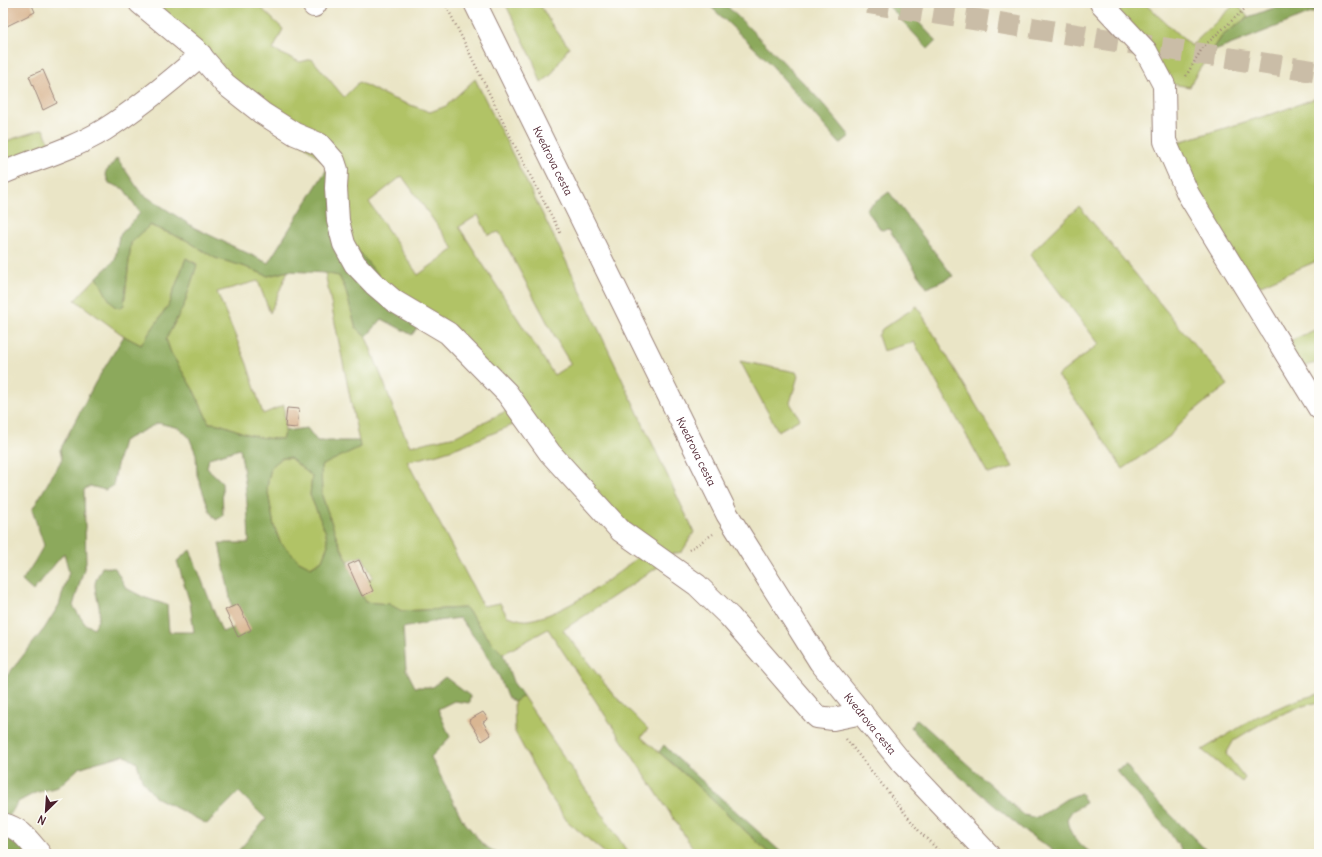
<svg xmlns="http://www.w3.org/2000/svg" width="1322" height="857" font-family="Delius,sans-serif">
<rect width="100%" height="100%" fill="#fdfcf7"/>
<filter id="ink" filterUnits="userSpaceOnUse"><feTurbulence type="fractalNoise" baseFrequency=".025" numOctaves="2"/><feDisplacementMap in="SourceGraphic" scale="8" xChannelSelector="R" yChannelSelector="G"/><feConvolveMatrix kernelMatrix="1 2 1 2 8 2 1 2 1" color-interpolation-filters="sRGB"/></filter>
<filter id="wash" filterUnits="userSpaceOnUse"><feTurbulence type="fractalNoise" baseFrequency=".012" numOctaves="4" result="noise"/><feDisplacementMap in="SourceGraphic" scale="16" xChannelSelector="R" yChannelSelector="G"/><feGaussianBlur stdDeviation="0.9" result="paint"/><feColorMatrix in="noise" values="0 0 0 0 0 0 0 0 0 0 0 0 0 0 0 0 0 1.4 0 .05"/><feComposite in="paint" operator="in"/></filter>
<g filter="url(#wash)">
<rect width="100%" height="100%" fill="#eae5c6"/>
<path fill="#b1c366" stroke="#7e7148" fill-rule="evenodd" d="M148 3H256L283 29 273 50 300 62 312 59 344 97 359 82 391 98 430 112 446 106 475 79 571 271 694 532 682 552 668 555 586 490 520 401 363 268 346 233 343 179 251 99ZM402 176 454 249 418 275 369 202ZM478 215 488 235 499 232 561 348 571 364 554 375 459 227Z
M505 3H539L552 25 569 47 551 75 541 83 533 60Z
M1112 3H1144L1191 46 1236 3 1248 17 1222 36 1193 79 1190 87 1172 84Z
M1319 97V260L1254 288 1193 191 1175 143 1275 113Z
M43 129 51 146 3 167V142Z
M1079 206 1228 385C1210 399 1181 418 1170 436L1123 469 1066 386 1057 376 1099 344 1030 254Z
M149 225 186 240 215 258 243 266 268 276 288 271 270 313 258 281 217 292 247 364 263 414 284 405 285 431 282 439C272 439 261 438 251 435 237 432 224 423 209 423L194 391 171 353 166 339 184 305 197 264 186 258 168 306 141 345 124 336 75 300 97 277 108 297 115 307 121 308 124 305 131 243Z
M325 273 339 276 345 288 356 328 366 337 386 388 395 414 410 446 456 436 508 410 520 422C483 437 446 455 407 461L483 606 500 603 507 616C513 617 521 621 528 620 562 616 615 577 641 554L661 565 563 630 611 692 648 729 641 737 690 779 770 854H700L695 851 548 629 503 654 492 643 466 608 401 611 389 604 365 602 358 583 373 577 362 556 348 561 338 541 322 496 321 465 360 447Z
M917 306 1013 467 988 474 914 342 883 351 878 336 882 329Z
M1319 328V362L1300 368 1285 343Z
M740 361 796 372 798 376 790 403 800 419 778 431Z
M282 458H290L312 476 310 495 326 533 328 545 322 560 310 567 299 561 280 542 274 526 267 487 271 467Z
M1319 694V702L1299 707 1266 721 1234 740 1226 754 1245 778 1242 782 1202 750 1260 715 1300 699Z
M523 696 629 854H606L567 821 548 793 515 732 514 702Z"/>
<path fill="#8ca95b" stroke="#6b6443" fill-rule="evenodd" d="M707 3H724C766 45 813 89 850 136L840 144 767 60Z
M886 3H901L936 41 928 49Z
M1288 3H1319V10L1212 52 1222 36 1248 17Z
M117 158 141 193 195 228 268 263 330 164 334 221 419 325 412 335 382 319 366 337 356 328 345 288 339 276 325 273 288 271 268 276 243 266 215 258 186 240 150 225 131 243 124 305 120 308 115 307 108 298 97 277 115 260 119 236 140 213 124 189 109 183 105 173Z
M889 192 953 276 927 288 889 229 881 230 866 209Z
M186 258 197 265 184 305 166 339 171 353 194 391 209 423C224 423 237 432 251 435 261 438 272 439 282 439L285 431 307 428 317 441H359L360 447 321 466 322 496 338 541 365 602 389 604 402 611 466 608 492 643 503 654 513 682 523 696 514 702 507 697 500 678 483 649 460 618 430 622 403 628 406 669 415 687H433L445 677 470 696 469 703 454 701 438 709 450 737 431 757 462 819 483 845 499 854H239L238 851 266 819 239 792 207 824 155 797 142 780 137 763 124 755 94 763 79 768 58 787 35 793 18 802 8 818 3 817V681L44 629 59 605 69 572 64 553 33 591 22 581 35 561 44 545 32 510 62 459 60 450 95 383 124 336 141 345 168 306ZM158 423 179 428 189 437 196 454 197 475 210 512 216 520 223 516 222 482 207 468 209 458 240 449C246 481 248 511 249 543H219L236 627 222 632 190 550 177 561 190 603 194 632H169L167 605 143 597 126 588 115 568 102 567C100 572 95 579 95 585 96 603 105 609 94 628L85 624 73 606 86 562 84 490 90 486 105 490 113 486 118 460 123 441ZM282 458H290L312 476 310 495 326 533 328 545 322 560 311 567 299 561 280 542 274 526 267 487 271 467Z
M917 719 1024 815 1037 818 1066 799 1081 793 1086 803 1072 811 1067 819C1069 836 1079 843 1092 854H1058L1026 832 933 754 911 727Z
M664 745 678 759 782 853 781 854H770L690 779 659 752Z
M1126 765 1141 785 1203 847 1215 854H1184L1168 830 1116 770Z
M3 836 20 841 29 854H3Z"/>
<g id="blocks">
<path fill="#d9b692" d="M3 3H31L35 12 3 28Z
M43 70 57 103 43 110 29 76Z
M287 408 299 409 297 428 285 427Z
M359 560 373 591 362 596 348 565Z
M238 604 251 630 238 637 225 610Z
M483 712 488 719 483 722 491 735 482 741 469 720Z"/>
</g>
</g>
<g filter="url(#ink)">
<use href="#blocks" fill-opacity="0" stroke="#9a8278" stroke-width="1"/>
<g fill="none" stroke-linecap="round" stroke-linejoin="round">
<path stroke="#cabda7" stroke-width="22" stroke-dasharray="22 11" stroke-linecap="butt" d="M868 3 1319 72"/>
<defs>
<g id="minor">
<path d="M140 3 195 49 225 84 262 113 295 134 319 144 334 161 337 170 336 188 338 221 344 244 355 264 374 284 394 301 448 333 507 393 550 453 621 531 697 585 730 617 817 717 833 719 862 713"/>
<path id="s1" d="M475 3 727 514 820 662 902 763 988 854"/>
<path d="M1101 3 1146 51 1164 85 1165 141 1188 194 1319 408"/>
<path d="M314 6 316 3"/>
<path d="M3 173C36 159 73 149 104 130 139 108 170 82 201 55"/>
<path d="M3 824C22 829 28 840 40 854"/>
</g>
</defs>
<use href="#minor" stroke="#9a8278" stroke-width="24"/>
<path stroke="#9a8278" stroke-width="2.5" stroke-dasharray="1 3" stroke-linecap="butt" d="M445 3 518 152 561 234
M1186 76 1203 47 1249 5 1254 3
M689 550 713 534
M846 739 919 831 942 854"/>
<use href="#minor" stroke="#fff" stroke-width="22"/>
</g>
</g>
<g text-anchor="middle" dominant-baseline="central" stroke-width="3" stroke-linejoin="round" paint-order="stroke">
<g font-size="11" fill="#4a1f2b" stroke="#fdfcf7">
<text stroke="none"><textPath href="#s1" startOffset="176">Kvedrova cesta</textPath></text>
<text stroke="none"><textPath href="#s1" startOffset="500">Kvedrova cesta</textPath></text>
<text stroke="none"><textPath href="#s1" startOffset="824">Kvedrova cesta</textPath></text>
</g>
</g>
<rect width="1322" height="857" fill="none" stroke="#fdfcf7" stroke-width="16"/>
<g transform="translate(46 811) rotate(205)" stroke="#fdfcf7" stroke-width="3" paint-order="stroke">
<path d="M0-3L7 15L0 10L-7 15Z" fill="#4a1f2b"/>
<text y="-6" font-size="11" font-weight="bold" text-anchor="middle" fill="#4a1f2b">N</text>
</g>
</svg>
